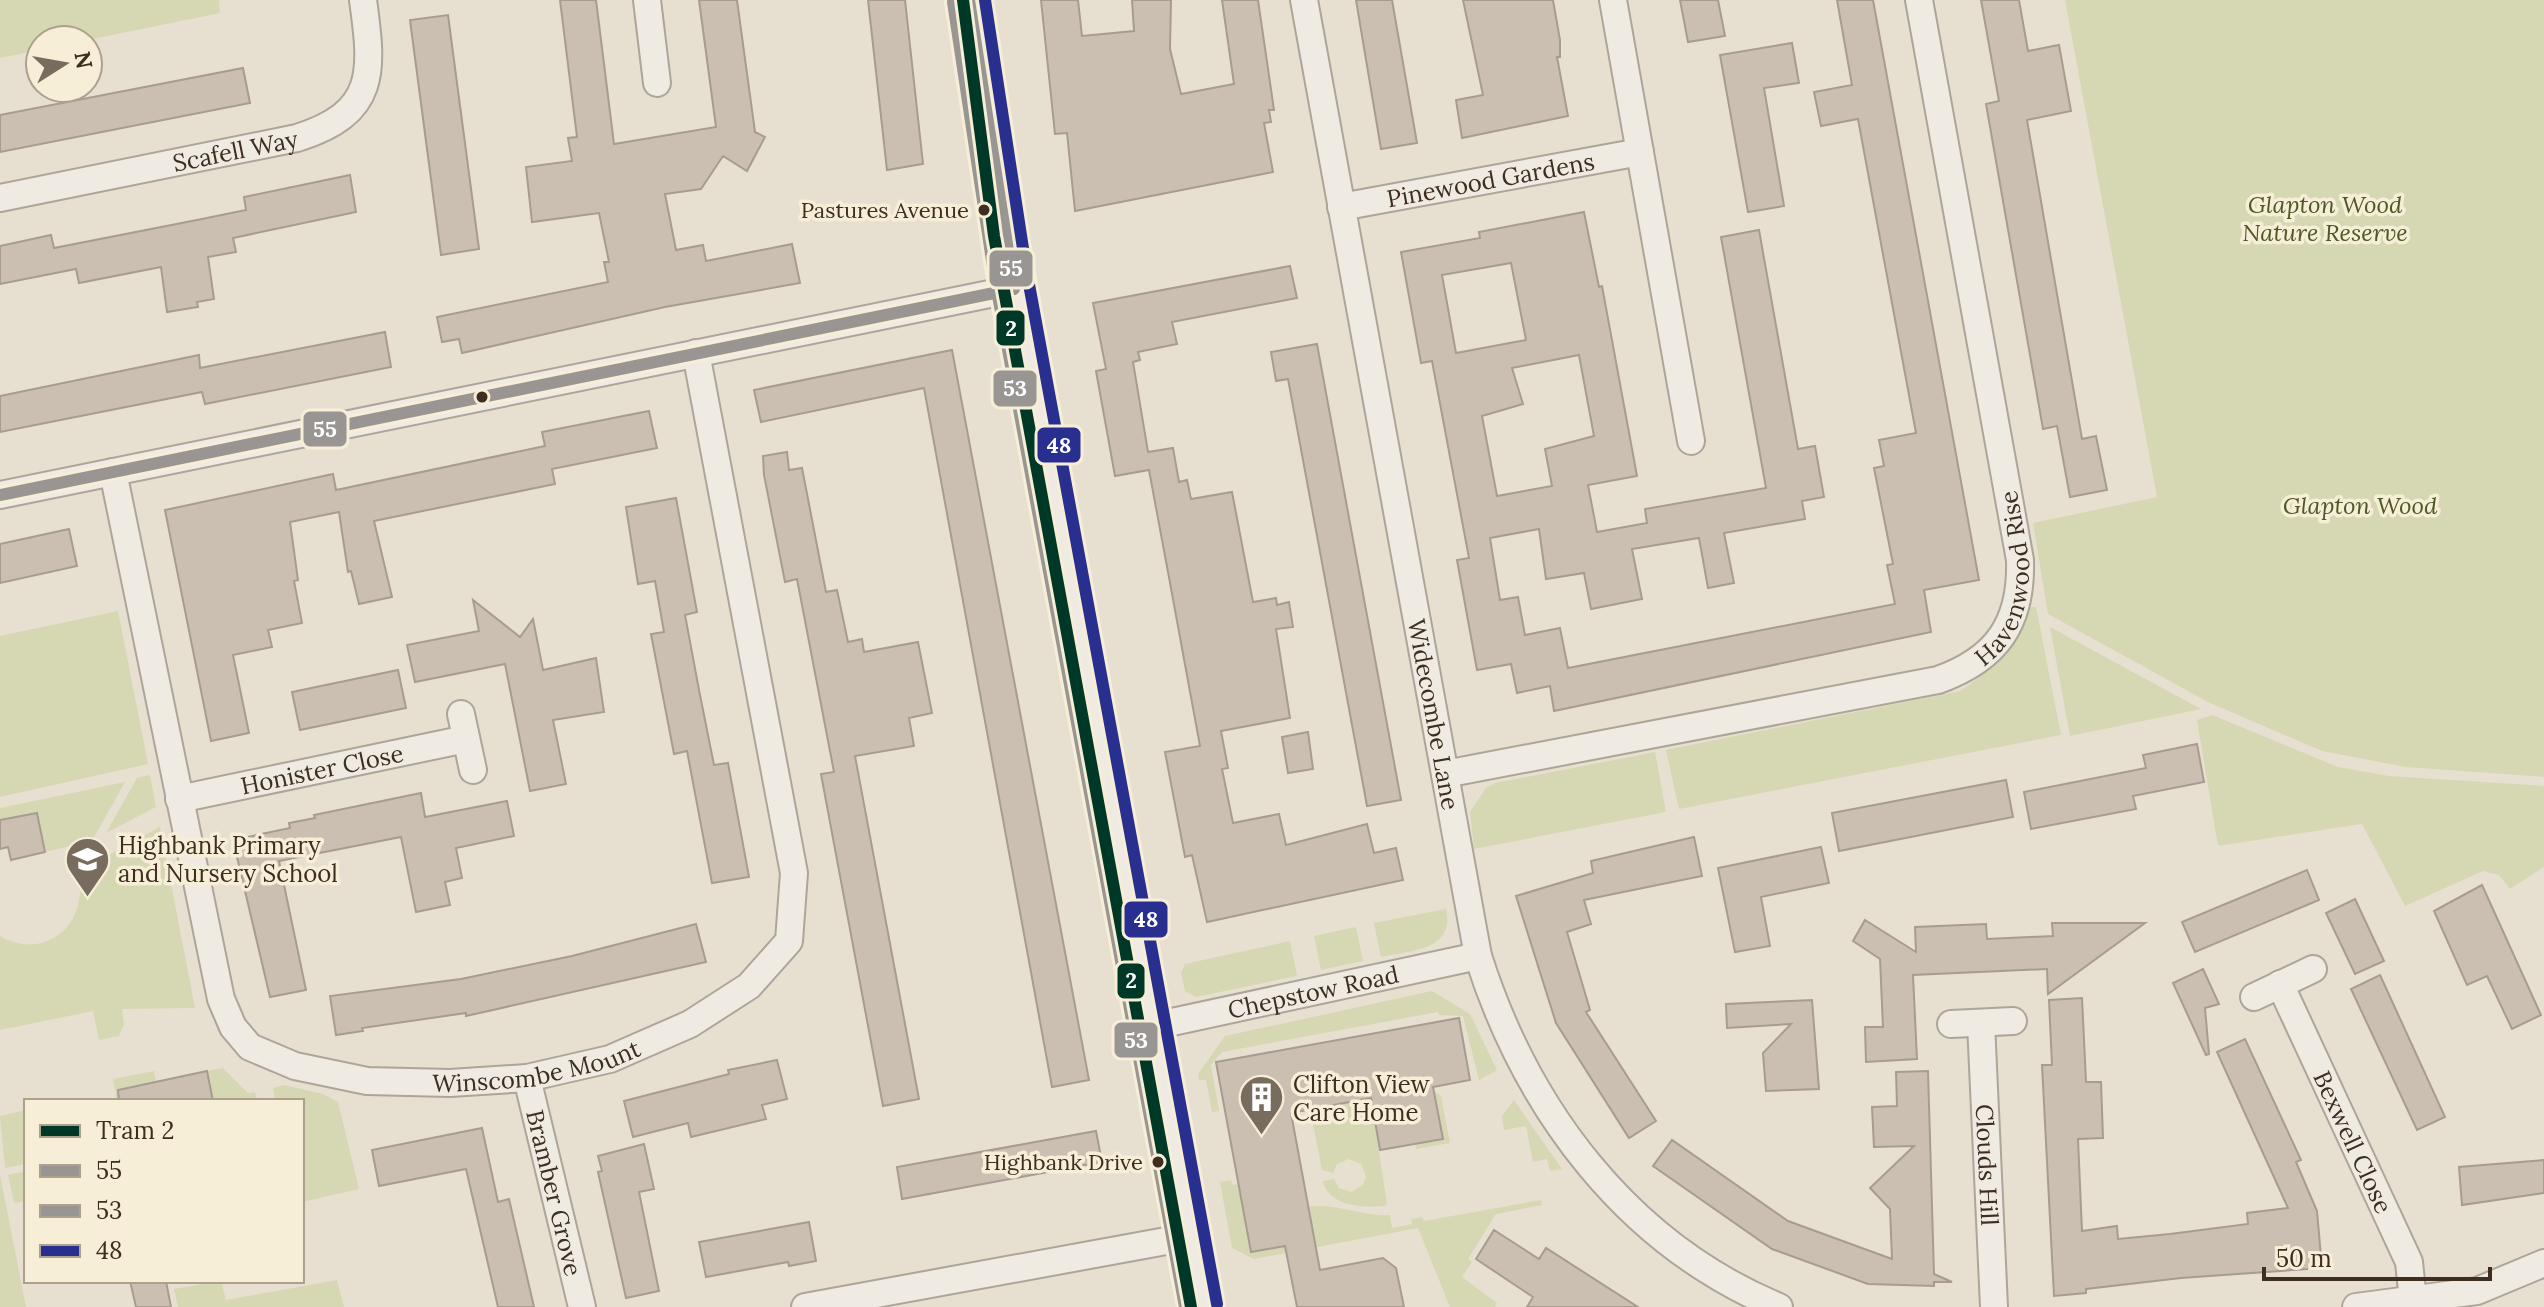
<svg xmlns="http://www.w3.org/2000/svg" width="2544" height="1307" font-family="Lora,serif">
<rect width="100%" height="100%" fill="#e7e0d1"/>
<path fill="#d6d7b3" d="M0 0H219L220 13 88 40H40V50L0 58Z
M2065 0H2544V777L2406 767 2322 751 2208 702 2048 614 2033 523 2157 497Z
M2031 607H2036L2061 735 1679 809 1666 750 1960 691C1995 668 2017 646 2031 607Z
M118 611 148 764 0 797V636Z
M2050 627 2201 709 2070 736Z
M2212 715 2338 767 2389 776 2544 786V867L2510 889 2499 875 2483 871 2405 906 2362 824 2218 846 2197 720Z
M1655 752 1666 812 1474 849 1470 812 1486 788 1495 783Z
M150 775 156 807 106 833 137 778Z
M125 782 92 841 72 849 71 846 45 852 37 813 0 820V808Z
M160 827 195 1008 122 1009 124 1024 119 1036 99 1040 93 1011 0 1030V936C26 952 60 945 74 916 82 901 79 883 87 867Z
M1446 909C1456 950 1411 951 1381 957L1374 923Z
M1356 927 1363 961 1321 970 1314 936Z
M1290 941 1297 976 1196 997 1185 991 1181 973 1185 964Z
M1432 991 1470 1014 1497 1070 1479 1080 1463 1016 1439 1015 1438 1012 1222 1052 1211 1065 1219 1111 1212 1112 1206 1080H1199L1198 1074 1225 1036Z
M223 1068 248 1093 255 1092 257 1101H213L207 1071Z
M154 1071 159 1101H117L113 1079Z
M283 1085 323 1094 338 1102 359 1189 302 1202V1101H275L273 1088Z
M1434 1091 1441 1096 1450 1143 1416 1149 1415 1144 1442 1139Z
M1371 1098 1387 1205C1367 1209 1328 1207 1323 1181L1334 1179 1339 1188 1351 1192 1363 1185 1366 1176 1361 1164 1349 1159 1337 1164 1333 1173 1322 1170 1310 1109Z
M1514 1100 1562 1169 1550 1171 1547 1159 1533 1162 1526 1126 1504 1130 1502 1116Z
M26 1110V1164L5 1168 0 1116Z
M26 1171V1201L14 1203 8 1175Z
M0 1175 26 1307H0Z
M1231 1180 1233 1185 1238 1184 1251 1252 1314 1241 1308 1207C1337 1202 1361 1217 1390 1215L1392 1228 1412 1224 1411 1219 1422 1217 1424 1221 1541 1200 1542 1205 1496 1214 1468 1259 1472 1262 1462 1277 1497 1303 1495 1307H1450L1418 1228 1254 1259 1232 1248 1220 1182Z
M337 1280 344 1307H178L174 1289 221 1281 226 1300Z"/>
<path fill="#cbbfb2" stroke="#a89c90" stroke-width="2" fill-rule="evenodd" d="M560 0H596L614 144 716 127 699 0H737L755 132 765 137 747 171 723 156 701 189 665 194 676 250 703 245 706 261 792 244 800 283 665 307 462 353 459 339 442 342 437 317 608 282 604 262H609L599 213 532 222 526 167 572 161 568 138 577 137Z
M868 0H905L923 164 887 170Z
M1041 0H1078L1082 36 1134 31 1132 0H1171L1170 49 1181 94 1234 84 1222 0H1258L1274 110H1269L1271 122 1264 123 1273 172 1075 211 1067 133 1055 134Z
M1356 0H1392L1417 143 1381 149Z
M1463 0H1553L1560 40V57H1557L1568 116 1462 138 1456 100 1483 95Z
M1680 0H1718L1725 36 1688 42Z
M1837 0H1873L1979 580 1924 590 1931 632 1554 711 1550 686 1517 693 1511 664 1477 670 1457 560 1469 558 1432 361 1421 363 1401 252 1480 238 1479 232 1584 212 1599 287 1602 286 1637 476 1588 485 1597 532 1647 523 1645 509 1766 488 1721 237 1759 230 1798 449 1815 446 1824 497 1802 501 1805 519 1724 533 1734 583 1708 588 1699 538 1632 549 1642 599 1591 609 1584 573 1546 579 1539 529 1490 538 1500 600 1518 597 1525 635 1560 628 1568 668 1895 604 1887 565 1893 564 1874 468 1884 466 1879 440 1916 433 1858 119 1821 126 1814 92 1852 85ZM1511 263 1526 340 1456 353 1442 275ZM1579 355 1594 436 1545 449 1552 486 1497 496 1482 416 1523 404 1512 368Z
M1981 0H2019L2028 51 2059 45 2071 111 2027 120 2082 439 2096 436 2107 490 2070 497 2057 426 2043 429 1986 104 1999 101Z
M448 15 479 249 441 255 410 20Z
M1792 43 1799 83 1764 88 1784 206 1748 212 1720 55Z
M243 68 250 103 0 152V115Z
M350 175 356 212 233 238 236 252 208 257 214 299 197 302 198 307 167 312 161 267 79 283 76 269 0 284V246L51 235 54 248 202 219 246 210 244 197Z
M1290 266 1297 298 1172 322 1177 344 1138 352 1140 360 1133 362 1148 452 1173 448 1179 482 1187 480 1191 499 1232 492 1253 602 1276 598 1277 605 1289 602 1293 627 1276 629 1290 718 1221 731 1228 768 1222 769 1233 823 1279 814 1286 845 1367 824 1374 853 1396 848 1403 880 1207 922 1192 855 1185 857 1165 752 1200 746 1168 572 1149 470 1115 476 1096 371 1106 369 1093 303Z
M385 332 391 367 205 404 202 392 0 432V396L199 355 200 368Z
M1317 344 1401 800 1367 806 1288 379 1276 381 1271 352Z
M952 350 1089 1080 1052 1087 924 388 761 422 754 390Z
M649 411 657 448 552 469 555 484 374 521 392 597 359 604 351 571 348 572 339 512 290 522 298 580 294 581 302 623 268 630 272 647 233 655 249 733 211 741 165 510 333 474 336 490 545 446 542 432Z
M787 452 789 470 802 468 826 592 837 590 848 642 862 639 864 652 918 642 932 713 909 718 914 746 855 756 919 1099 883 1106 821 774 834 772 797 579 785 582 764 475 763 456Z
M676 498 697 612 685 615 699 690 714 765 728 763 749 877 712 883 687 751 674 754 651 634 664 632 655 581 638 584 626 507Z
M69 529 77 566 0 583V544Z
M473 600 520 637 533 619 543 670 596 658 604 712 553 720 566 784 530 791 505 664 415 682 407 645 479 631Z
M398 670 406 708 300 730 292 692Z
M1308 732 1313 769 1288 773 1282 737Z
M2197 744 2204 782 2133 796 2136 809 2031 829 2024 792 2146 768 2143 755Z
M2006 780 2013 817 1839 851 1832 813Z
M421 793 425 817 507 801 514 836 456 848 462 878 445 882 450 905 416 912 401 837 279 861 306 990 270 997 233 840 290 828 289 823 315 818 314 815Z
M37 813 45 852 11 860 8 847 0 849V820Z
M1694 837 1702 876 1584 900 1591 924 1567 932 1590 1010 1586 1012 1656 1121 1629 1138 1556 1023 1516 896 1593 873 1591 861Z
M1821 847 1829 883 1761 897 1770 946 1735 952 1718 868Z
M2307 870 2319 900 2195 952 2182 922Z
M2482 885 2541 1015 2512 1029 2487 976 2467 985 2434 911Z
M2355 899 2384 961 2355 974 2326 913Z
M1865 920 1916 952 1915 927 1986 924 1987 939 2053 936 2052 923H2145L2048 994 2047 969 1913 975 1917 1059 1866 1062 1865 1027H1883L1880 959 1853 941Z
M696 924 706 962 466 1016V1013L362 1028 363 1031 336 1035 330 996 461 979 572 956Z
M2203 969 2219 1004 2205 1008 2209 1054 2206 1055 2173 983Z
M2380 975 2445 1117 2417 1130 2351 989Z
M2082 998 2086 1082H2101L2103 1138 2078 1139 2082 1231 2117 1226 2118 1239 2170 1234 2248 1224 2247 1213 2288 1208 2217 1052 2245 1039 2301 1160 2296 1162 2317 1211 2322 1268 2181 1278 2086 1289V1293L2054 1296 2042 1065H2052L2049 1000Z
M1812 1000 1819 1089 1766 1091 1763 1053 1791 1024 1727 1028 1726 1004Z
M1459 1018 1470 1080 1433 1087 1443 1139 1380 1150 1371 1098 1291 1113 1320 1270 1383 1258 1396 1268 1404 1307H1297L1285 1246 1251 1252 1216 1062Z
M777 1060 787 1099 762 1105 766 1119 691 1137 688 1123 633 1137 624 1101 729 1074 728 1070Z
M207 1071 213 1101H119L118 1090Z
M1928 1071 1934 1274 1952 1282H1934V1286L1868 1284 1772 1249 1653 1166 1672 1140 1788 1221 1892 1259 1890 1209 1870 1188 1914 1146 1874 1147 1872 1107 1897 1106 1896 1072Z
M482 1128 498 1202 509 1199 534 1307H498L466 1169 379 1186 372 1150Z
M1096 1131 1102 1162 902 1199 897 1167Z
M644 1144 654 1189 639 1192 659 1291 626 1298 598 1172 602 1171 598 1156Z
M2544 1160V1193L2462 1205 2459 1167Z
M809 1222 816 1261 789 1266 788 1262 706 1277 699 1242Z
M1494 1230 1539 1259 1546 1248 1638 1307H1527L1533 1297 1476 1259Z
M130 1281H166L171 1307H136Z"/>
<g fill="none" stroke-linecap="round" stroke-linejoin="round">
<defs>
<g id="street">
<path d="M647 0 657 83"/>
<path id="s1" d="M1304 0 1478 956C1527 1110 1627 1244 1779 1307"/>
<path d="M1613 0 1691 441"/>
<path id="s2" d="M0 198 297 138C377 113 373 72 363 0"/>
<path id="s3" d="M1341 207 1640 152"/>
<path id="s4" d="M113 472 221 999 233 1027 250 1047 295 1066 367 1081 450 1083 527 1078 610 1059 690 1024 749 986 789 941 794 873 696 353"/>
<path d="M0 495 1014 289"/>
<path d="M461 714 473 770"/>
<path id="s5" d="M1445 774 1938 680C1997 659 2022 623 2020 560L1919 0"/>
<path id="s6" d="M179 799 466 739"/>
<path id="s7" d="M2280 984 2409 1262 2413 1301"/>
<path d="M2254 997 2313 969"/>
<path id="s8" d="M1981 1023 1994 1307"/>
<path d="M1951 1024 2013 1021"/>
<path id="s9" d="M1149 1027 1478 956"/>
<path id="s10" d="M527 1078 582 1307"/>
<path d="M805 1307 1188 1237"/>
<path d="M2356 1307 2477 1291 2544 1263"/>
</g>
<path id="secondary" d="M969 0 1010 271 1201 1307"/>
</defs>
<use href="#street" stroke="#ada599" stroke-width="30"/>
<use href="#secondary" stroke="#9c958a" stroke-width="40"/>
<use href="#street" stroke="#efebe3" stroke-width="26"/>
<use href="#secondary" stroke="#efebe3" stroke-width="36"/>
<defs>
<path id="bus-1" d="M0 495 1014 289 969 0"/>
<path id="bus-2" d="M953 2 994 274 1185 1307"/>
<path id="bus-3" d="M985 0 1026 268 1217 1304"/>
</defs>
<use href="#bus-1" stroke="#f7eed8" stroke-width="18"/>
<use href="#bus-2" stroke="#f7eed8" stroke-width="18"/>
<use href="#bus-3" stroke="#f7eed8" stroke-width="18"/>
<use href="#bus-1" stroke="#989593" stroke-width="12"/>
<use href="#bus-2" stroke="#989593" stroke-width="12"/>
<use href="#bus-3" stroke="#282f8f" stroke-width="12"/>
<defs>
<path id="tram-1" d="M963 0 994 236 1191 1307"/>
</defs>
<use href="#tram-1" stroke="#f7eed8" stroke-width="18"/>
<use href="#tram-1" stroke="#003828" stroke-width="12"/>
</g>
<defs>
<symbol id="school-pin" viewBox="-11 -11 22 30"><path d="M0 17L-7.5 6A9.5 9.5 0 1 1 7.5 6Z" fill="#786c5e" stroke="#f7eed8"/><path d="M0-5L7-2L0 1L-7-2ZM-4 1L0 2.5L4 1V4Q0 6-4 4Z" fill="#fff"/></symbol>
<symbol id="building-pin" viewBox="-11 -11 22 30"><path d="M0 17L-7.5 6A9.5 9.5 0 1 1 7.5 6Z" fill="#786c5e" stroke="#f7eed8"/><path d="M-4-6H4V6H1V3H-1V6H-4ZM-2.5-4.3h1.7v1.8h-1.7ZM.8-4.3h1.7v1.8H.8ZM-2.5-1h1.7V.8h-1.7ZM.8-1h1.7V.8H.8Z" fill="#fff"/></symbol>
</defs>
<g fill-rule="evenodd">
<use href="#school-pin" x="62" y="834" width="51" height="69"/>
<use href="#building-pin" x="1236" y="1072" width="51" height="69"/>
</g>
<g fill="#3d2e20" stroke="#f7eed8" stroke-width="3">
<circle cx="984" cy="210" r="7"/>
<circle cx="482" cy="397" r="7"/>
<circle cx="1158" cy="1162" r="7"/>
</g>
<g text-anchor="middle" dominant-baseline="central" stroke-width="7" stroke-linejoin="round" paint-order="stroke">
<g font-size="22" fill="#3d2e20" stroke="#f7eed8" text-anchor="end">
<text x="969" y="210">Pastures Avenue</text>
<text x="1143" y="1162">Highbank Drive</text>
</g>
<g font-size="24" fill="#3d2e20" stroke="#f7eed8">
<text stroke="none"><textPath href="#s2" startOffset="240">Scafell Way</textPath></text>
<text stroke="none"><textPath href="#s3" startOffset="152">Pinewood Gardens</textPath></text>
<text stroke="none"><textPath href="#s5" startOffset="638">Havenwood Rise</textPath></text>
<text stroke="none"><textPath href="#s1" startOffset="726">Widecombe Lane</textPath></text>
<text stroke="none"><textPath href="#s6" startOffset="146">Honister Close</textPath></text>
<text stroke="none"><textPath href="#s9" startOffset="168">Chepstow Road</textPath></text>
<text stroke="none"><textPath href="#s4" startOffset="888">Winscombe Mount</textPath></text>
<text stroke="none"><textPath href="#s7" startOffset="174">Bexwell Close</textPath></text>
<text stroke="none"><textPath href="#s8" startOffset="142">Clouds Hill</textPath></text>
<text stroke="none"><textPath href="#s10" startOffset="118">Bramber Grove</textPath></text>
</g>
<g font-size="24" font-style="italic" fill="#4d5a26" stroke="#f7eed8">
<text x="2325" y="204">Glapton Wood<tspan x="2325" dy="28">Nature Reserve</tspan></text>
<text x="2360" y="505">Glapton Wood</text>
</g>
<g font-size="24" fill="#3d2e20" stroke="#f7eed8" text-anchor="start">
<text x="118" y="845">Highbank Primary<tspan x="118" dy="28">and Nursery School</tspan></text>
<text x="1293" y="1084">Clifton View<tspan x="1293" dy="28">Care Home</tspan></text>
</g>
</g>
<g stroke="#f7eed8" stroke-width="3">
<rect x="988" y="249" width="46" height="39" rx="8" fill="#989593"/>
<rect x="995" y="309" width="31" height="38" rx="8" fill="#003828"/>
<rect x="992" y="369" width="46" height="39" rx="8" fill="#989593"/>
<rect x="302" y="410" width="46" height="38" rx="8" fill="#989593"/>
<rect x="1036" y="426" width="46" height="38" rx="8" fill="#282f8f"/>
<rect x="1123" y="900" width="46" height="39" rx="8" fill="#282f8f"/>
<rect x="1116" y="962" width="30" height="38" rx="8" fill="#003828"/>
<rect x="1113" y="1021" width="46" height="38" rx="8" fill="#989593"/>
</g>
<g font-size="22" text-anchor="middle" font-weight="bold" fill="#fff">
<text x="1011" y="276">55</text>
<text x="1011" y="336">2</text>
<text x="1015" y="396">53</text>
<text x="325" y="437">55</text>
<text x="1059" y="453">48</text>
<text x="1146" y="927">48</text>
<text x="1131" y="988">2</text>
<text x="1136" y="1048">53</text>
</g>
<rect x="24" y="1099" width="280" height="184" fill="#f7eed8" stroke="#ada18e" stroke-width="2"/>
<rect x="40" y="1125" width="40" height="12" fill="#003828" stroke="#ada18e" stroke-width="2"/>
<text x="96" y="1139" font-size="24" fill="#3d2e20">Tram 2</text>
<rect x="40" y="1165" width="40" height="12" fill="#989593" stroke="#ada18e" stroke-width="2"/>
<text x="96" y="1179" font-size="24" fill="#3d2e20">55</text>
<rect x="40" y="1205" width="40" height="12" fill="#989593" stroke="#ada18e" stroke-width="2"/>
<text x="96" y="1219" font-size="24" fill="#3d2e20">53</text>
<rect x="40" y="1245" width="40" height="12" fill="#282f8f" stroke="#ada18e" stroke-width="2"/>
<text x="96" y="1259" font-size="24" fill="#3d2e20">48</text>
<g transform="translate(64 64) rotate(79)"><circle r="38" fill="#f7eed8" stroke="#ada18e" stroke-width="2"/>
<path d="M0-6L14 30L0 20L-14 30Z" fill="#786c5e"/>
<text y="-12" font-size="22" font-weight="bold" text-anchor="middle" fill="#3d2e20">N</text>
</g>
<path d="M2264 1267v12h226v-12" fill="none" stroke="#3d2e20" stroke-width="4"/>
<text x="2276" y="1267" font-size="24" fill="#3d2e20" stroke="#f7eed8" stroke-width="6" paint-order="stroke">50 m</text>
</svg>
